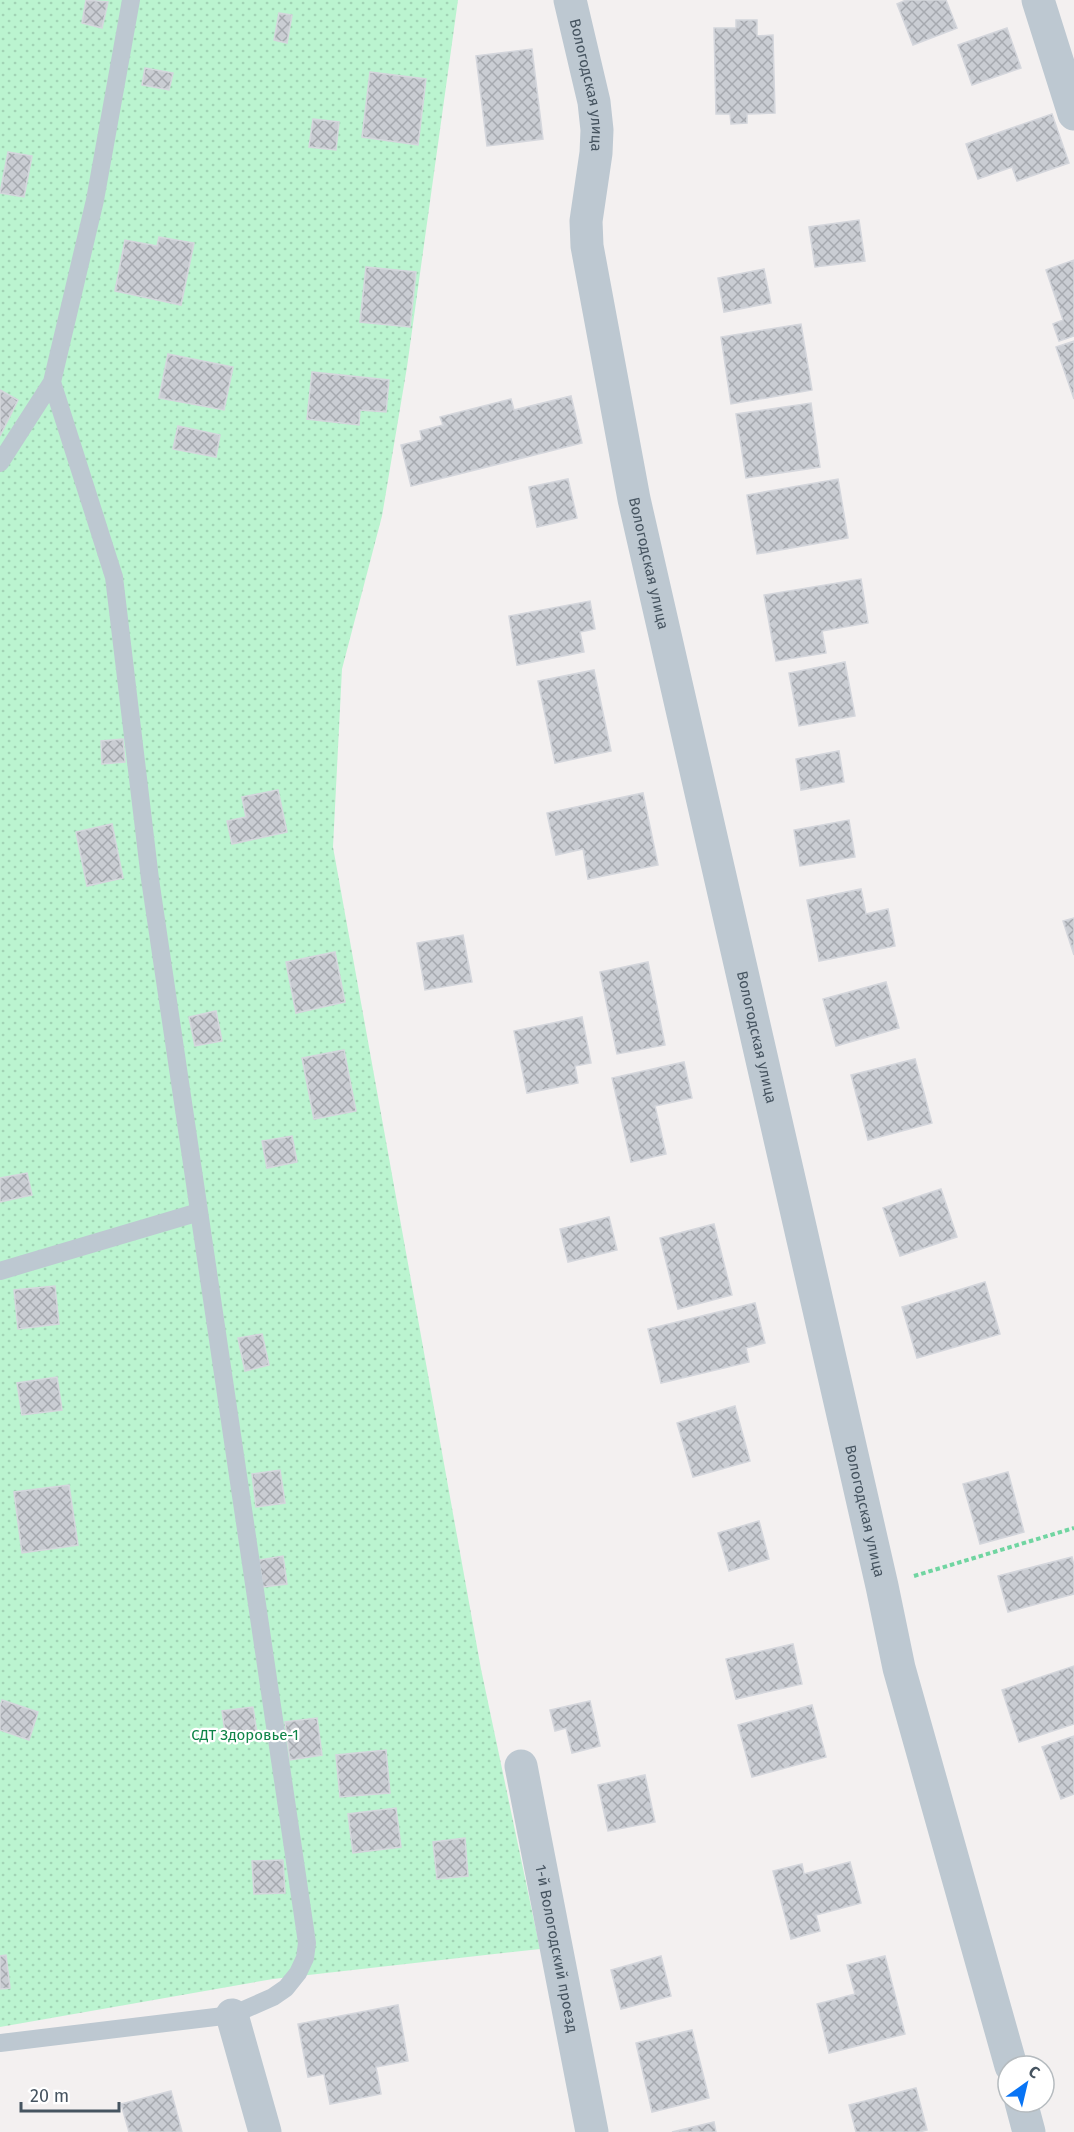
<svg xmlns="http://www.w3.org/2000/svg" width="1074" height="2132" font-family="'Fira Sans',sans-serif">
<defs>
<pattern id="garden-dots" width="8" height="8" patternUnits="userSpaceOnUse" patternTransform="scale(1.5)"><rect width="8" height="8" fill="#bbf4d0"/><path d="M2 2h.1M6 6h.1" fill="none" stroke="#a2d3b5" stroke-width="1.8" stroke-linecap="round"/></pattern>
<pattern id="building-cross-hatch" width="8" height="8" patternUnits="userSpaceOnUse" patternTransform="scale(1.5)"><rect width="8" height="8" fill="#cacdd3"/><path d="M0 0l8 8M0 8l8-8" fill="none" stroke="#a6a9af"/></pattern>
</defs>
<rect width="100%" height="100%" fill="#f3f0f0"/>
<path fill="url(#garden-dots)" d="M0 0H458L407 367 382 516 342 669 333 847 481 1669 540 1949 273 1979 0 2027Z"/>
<path fill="url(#building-cross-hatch)" stroke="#d4d6dc" stroke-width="1.5" d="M86 0 108 2 102 28 82 23Z
M906 0H946L957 28 913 45 897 4Z
M279 13 292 15 287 43 274 40Z
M736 20H757V36L773 35 775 113 747 114V123L731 124 730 114H716L714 28H736Z
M1007 28 1021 68 972 85 958 45Z
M532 49 543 139 487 146 476 56Z
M145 68 173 73 169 90 142 85Z
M370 72 426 79 418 145 362 137Z
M1052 114 1069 163 1017 181 1012 167 978 179 966 144Z
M313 119 339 122 336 150 309 147Z
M8 152 32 156 24 197 0 193Z
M859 220 865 261 815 267 809 227Z
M159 237 194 243 181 305 115 291 125 240 157 246Z
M1074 260V336L1059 341 1053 324 1063 320 1046 270Z
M366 267 416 272 410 327 360 322Z
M764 269 771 303 724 312 718 278Z
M801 324 812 390 731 404 721 337Z
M1074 341V399L1056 347Z
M168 354 233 367 224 410 159 398Z
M312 372 389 380 386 412 360 410 359 425 307 419Z
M0 390 18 400 0 436Z
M571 396 582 443 411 486 401 445 422 440 420 431 443 425 440 417 511 399 514 410Z
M811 403 820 467 746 478 736 414Z
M178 426 220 435 216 457 173 449Z
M568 479 577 518 537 527 529 487Z
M838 479 848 538 757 554 747 495Z
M861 579 868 623 822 631 826 653 776 661 764 595Z
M590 601 595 629 580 632 584 652 517 665 509 616Z
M845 662 855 716 799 726 789 673Z
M594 670 611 751 555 763 538 681Z
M123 739 125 762 102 764 101 741Z
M839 751 844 782 801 790 796 759Z
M278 790 287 832 232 844 227 821 246 817 242 797Z
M643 793 658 865 588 879 583 849 556 855 547 813Z
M849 820 855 857 800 866 794 830Z
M112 824 123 878 87 886 76 832Z
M861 889 866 914 888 909 895 946 819 961 807 900Z
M1074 918V955L1063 921Z
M463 935 472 982 425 990 417 943Z
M335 952 345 1002 296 1013 286 962Z
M648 962 665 1045 617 1054 600 972Z
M886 982 899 1028 836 1046 823 999Z
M216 1011 222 1041 195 1046 189 1017Z
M582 1017 591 1063 575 1066 578 1083 527 1093 514 1031Z
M344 1050 356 1111 314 1119 302 1058Z
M915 1059 932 1123 868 1140 851 1075Z
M684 1062 692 1098 655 1106 666 1154 631 1162 612 1078Z
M292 1136 297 1162 267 1168 262 1141Z
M27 1173 32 1195 0 1202V1178Z
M941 1189 957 1237 900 1256 883 1208Z
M609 1217 617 1250 568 1262 560 1229Z
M714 1224 732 1295 678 1309 660 1238Z
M985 1282 1000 1334 917 1358 902 1307Z
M55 1286 59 1324 18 1329 14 1290Z
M755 1303 765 1343 746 1348 749 1362 661 1383 648 1329Z
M262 1334 269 1365 245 1371 238 1338Z
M57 1377 62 1410 22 1415 17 1383Z
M735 1406 750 1461 693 1477 677 1423Z
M280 1470 285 1503 256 1507 252 1474Z
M1008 1472 1024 1532 980 1544 963 1484Z
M69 1485 78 1545 22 1553 14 1492Z
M759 1521 769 1559 729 1571 718 1533Z
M283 1556 287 1584 263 1587 259 1560Z
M1072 1557 1074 1565V1594L1008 1612 998 1576Z
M793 1644 802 1684 736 1699 726 1659Z
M1074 1666V1724L1019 1742 1002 1690Z
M2 1700 38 1712 29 1740 0 1730V1706Z
M590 1701 600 1746 572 1753 566 1728 555 1731 550 1710Z
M812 1705 826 1757 752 1777 738 1725Z
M253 1707 257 1734 226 1739 222 1711Z
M317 1718 322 1755 290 1760 285 1722Z
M1074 1736V1794L1061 1799 1042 1747Z
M386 1750 390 1793 340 1797 336 1755Z
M645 1775 655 1822 608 1831 598 1785Z
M396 1808 401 1847 353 1853 348 1814Z
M465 1838 468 1876 437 1879 433 1842Z
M283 1860 285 1893 254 1894 252 1861Z
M850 1862 861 1903 816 1915 820 1931 791 1939 773 1871 802 1864 804 1874Z
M6 1955 10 1988 0 1989V1956Z
M661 1956 671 1996 621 2009 611 1970Z
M885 1956 905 2034 829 2053 817 2004 855 1994 847 1965Z
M398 2005 408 2061 376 2067 381 2094 330 2104 324 2074 308 2077 298 2024Z
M692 2030 709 2098 652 2112 636 2043Z
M916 2088 927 2130 919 2132H856L849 2105Z
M171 2091 182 2132H129L121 2104Z
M714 2122 716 2132H672Z"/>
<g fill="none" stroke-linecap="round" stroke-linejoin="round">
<path stroke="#70d5a1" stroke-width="4" stroke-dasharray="4.5 3" stroke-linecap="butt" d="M914 1576 1074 1528"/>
<path stroke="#bdc8d1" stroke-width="18" d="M0 463 52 382 95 200 131 0
M0 1271 199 1212
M0 2043 232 2015 273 1997 286 1988 298 1973 305 1958 307 1943 150 879 114 577 52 382"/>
<g stroke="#bdc8d1" stroke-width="33">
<path id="s1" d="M570 0 594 102 597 130 596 153 586 221 587 246 634 499 882 1586 899 1668 1011 2066"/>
<path d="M1038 0 1074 114"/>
<path id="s2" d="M521 1766 592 2132"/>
<path d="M232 2015 265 2132"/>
<path d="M1021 2102 1029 2132"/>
</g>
</g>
<g text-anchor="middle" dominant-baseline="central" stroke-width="4.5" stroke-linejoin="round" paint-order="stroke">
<g font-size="15" fill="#465460" stroke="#fff">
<text stroke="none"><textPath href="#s1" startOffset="87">Вологодская улица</textPath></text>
<text stroke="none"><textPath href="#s1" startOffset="573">Вологодская улица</textPath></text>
<text stroke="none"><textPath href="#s1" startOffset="1059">Вологодская улица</textPath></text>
<text stroke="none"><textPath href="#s1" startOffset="1545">Вологодская улица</textPath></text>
<text stroke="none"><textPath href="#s2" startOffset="186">1-й Вологодский проезд</textPath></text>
</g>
<g font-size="15" fill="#0e8447" stroke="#fff">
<text x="245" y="1735">СДТ Здоровье-1</text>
</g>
</g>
<g transform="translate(1026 2084) rotate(34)"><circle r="28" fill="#ffffff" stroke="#b5bbbf" stroke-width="1.5"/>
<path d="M0-4.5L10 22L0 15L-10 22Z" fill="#0874f5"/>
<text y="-9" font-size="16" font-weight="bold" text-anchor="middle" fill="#465460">С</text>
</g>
<path d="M21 2102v9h98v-9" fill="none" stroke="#465460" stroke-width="3"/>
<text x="30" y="2102" font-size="18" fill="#465460" stroke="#ffffff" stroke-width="4.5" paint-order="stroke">20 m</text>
</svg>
